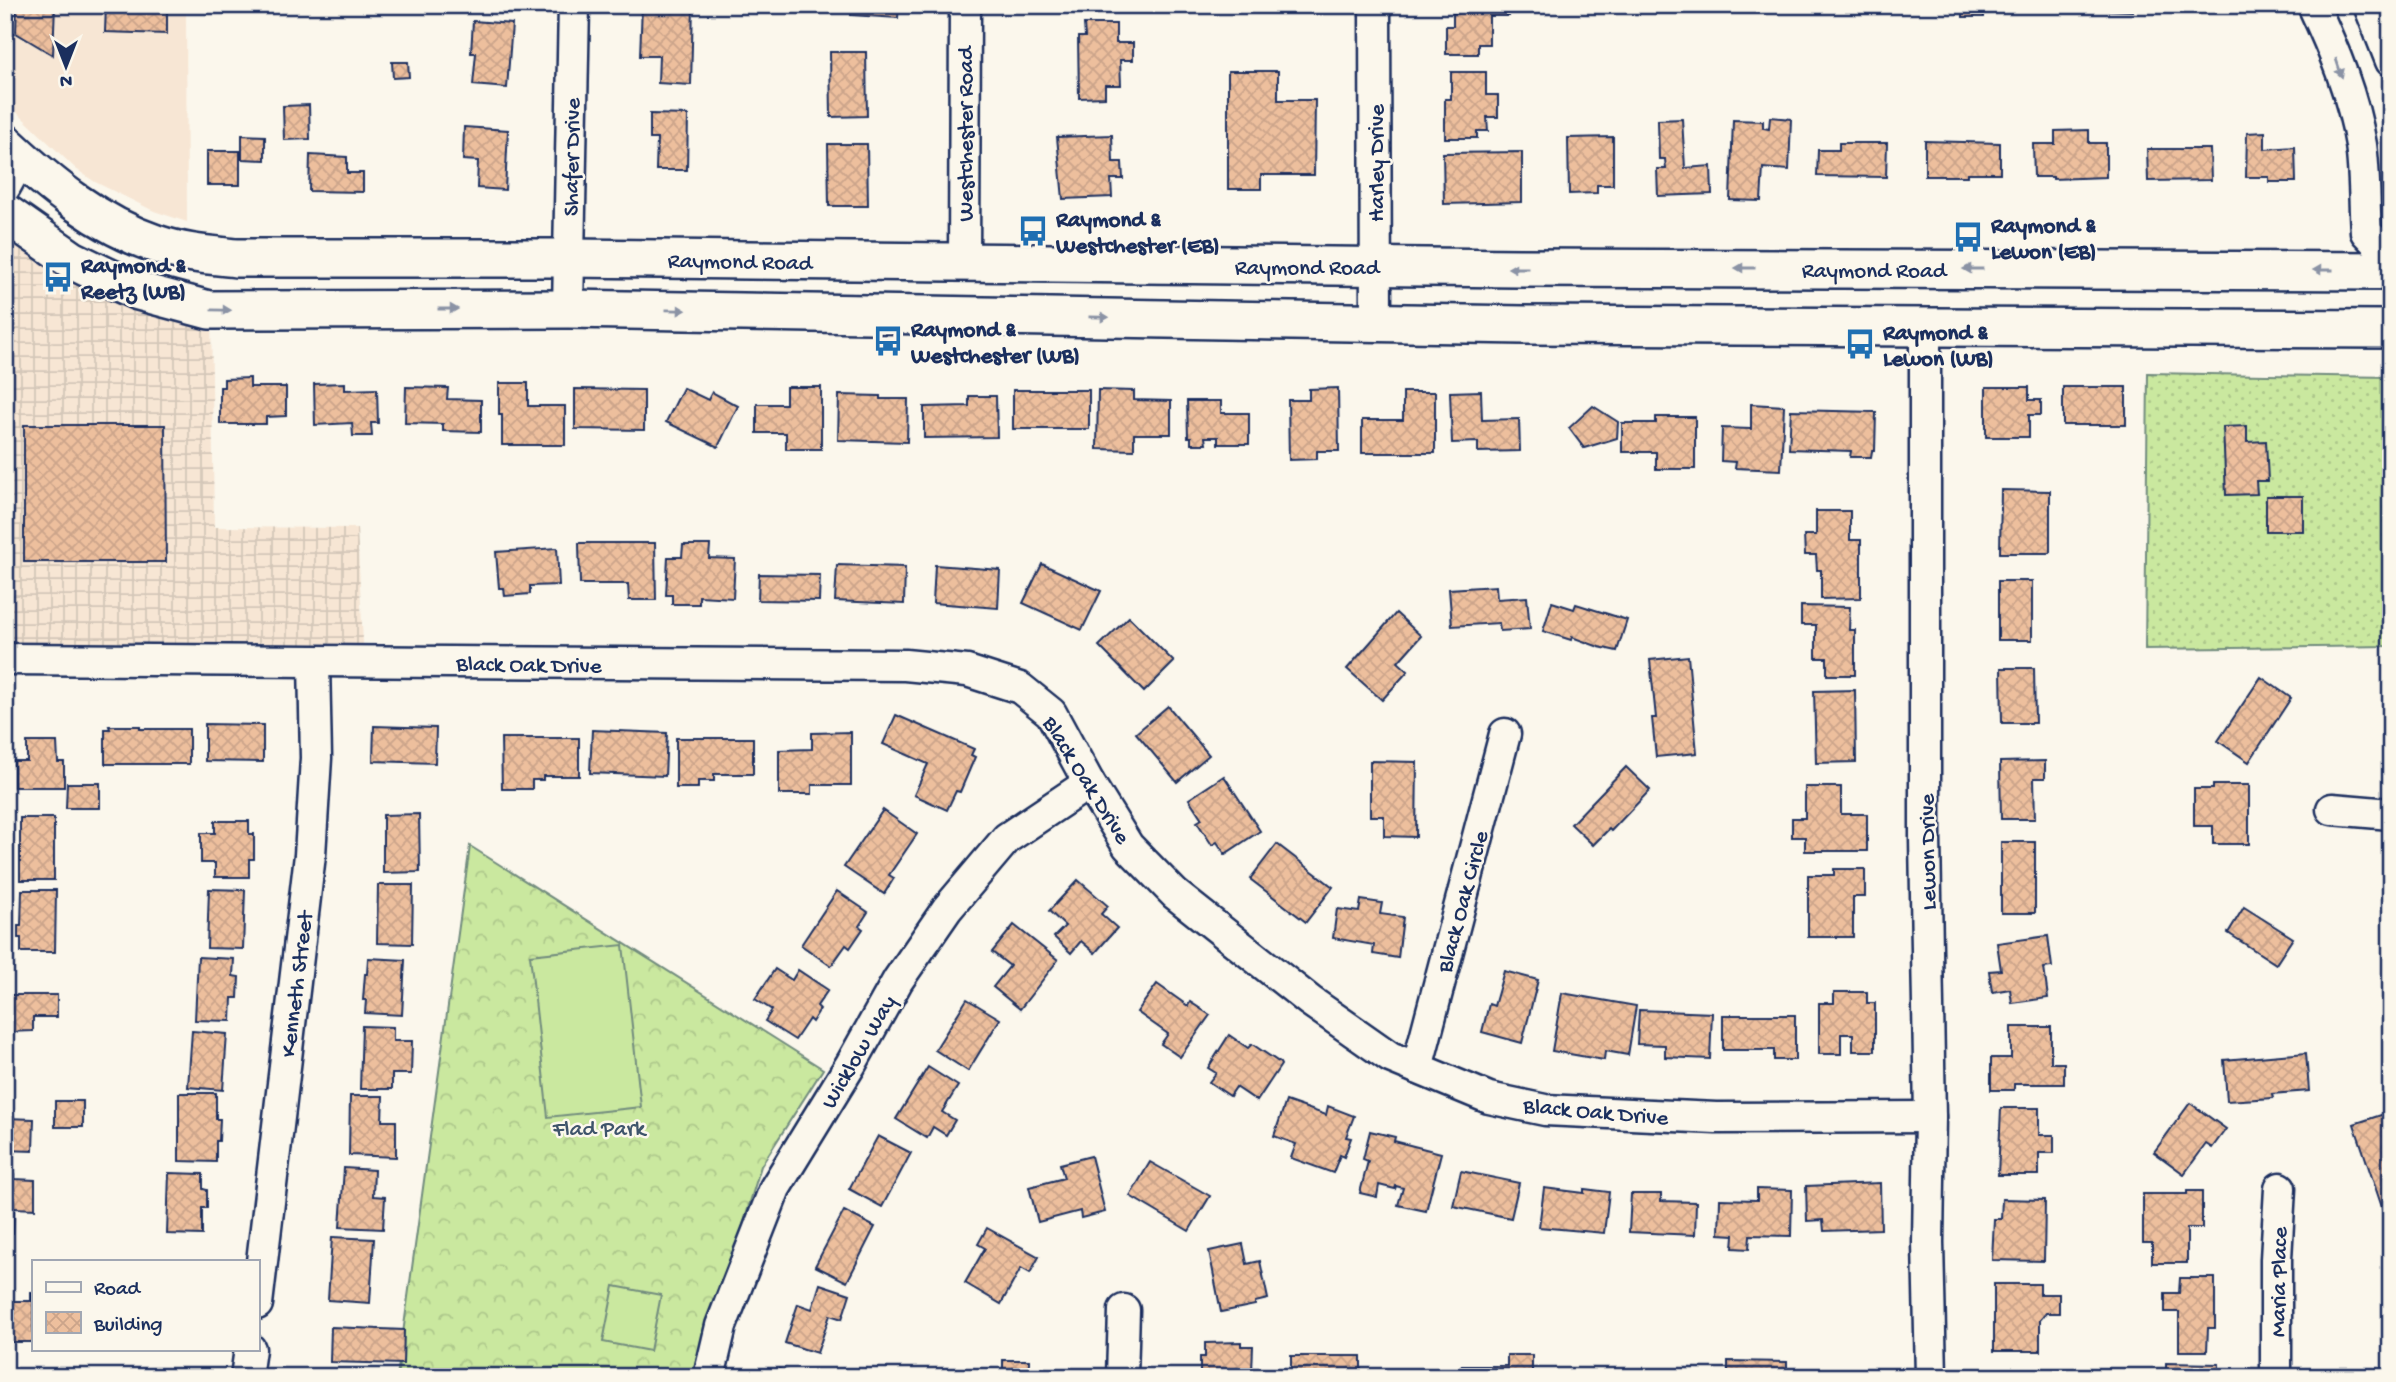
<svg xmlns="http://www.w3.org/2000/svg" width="2396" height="1382" font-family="'Gochi Hand',sans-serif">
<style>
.built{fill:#f7e6d4}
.industrial{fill:url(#industrial-grid)}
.grass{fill:url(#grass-dots);stroke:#728c7e;stroke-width:2}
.forest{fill:url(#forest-crowns);stroke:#728c7e;stroke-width:2}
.garden{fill:#cae89f;stroke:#728c7e;stroke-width:2}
.building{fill:url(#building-cross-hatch);stroke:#1b2f5e;stroke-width:2}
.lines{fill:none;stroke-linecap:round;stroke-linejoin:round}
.minor-casing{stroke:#1b2f5e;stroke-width:35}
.major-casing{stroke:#1b2f5e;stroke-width:42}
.minor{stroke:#fbf7ec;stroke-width:30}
.major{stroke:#fbf7ec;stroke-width:37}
.oneway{fill:#8b93a5}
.labels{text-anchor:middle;stroke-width:5;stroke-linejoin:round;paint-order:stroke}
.street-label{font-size:23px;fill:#1b2f5e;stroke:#fbf7ec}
.poi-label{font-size:23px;font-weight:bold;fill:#1b2f5e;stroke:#fbf7ec;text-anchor:start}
.park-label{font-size:23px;fill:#3e546b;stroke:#fbf7ec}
</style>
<defs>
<pattern id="industrial-grid" width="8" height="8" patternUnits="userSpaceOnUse" patternTransform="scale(1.75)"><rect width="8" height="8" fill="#f7e6d4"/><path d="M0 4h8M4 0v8" fill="none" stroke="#d3c6b8"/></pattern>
<pattern id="grass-dots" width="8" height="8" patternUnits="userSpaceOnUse" patternTransform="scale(1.75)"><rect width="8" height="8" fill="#cae89f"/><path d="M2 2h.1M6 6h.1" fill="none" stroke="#adc78b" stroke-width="1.8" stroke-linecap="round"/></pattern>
<pattern id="forest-crowns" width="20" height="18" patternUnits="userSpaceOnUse" patternTransform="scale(1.75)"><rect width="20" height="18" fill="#cae89f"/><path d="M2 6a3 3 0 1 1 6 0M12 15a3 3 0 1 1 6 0" fill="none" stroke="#adc78b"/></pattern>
<pattern id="building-cross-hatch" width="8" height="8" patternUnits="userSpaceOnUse" patternTransform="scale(1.75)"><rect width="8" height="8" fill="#edbf9d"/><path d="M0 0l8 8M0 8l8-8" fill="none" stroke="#cba48a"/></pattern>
</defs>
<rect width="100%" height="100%" fill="#fbf7ec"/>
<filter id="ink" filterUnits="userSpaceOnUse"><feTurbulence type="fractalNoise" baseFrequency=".0143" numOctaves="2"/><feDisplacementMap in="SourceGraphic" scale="14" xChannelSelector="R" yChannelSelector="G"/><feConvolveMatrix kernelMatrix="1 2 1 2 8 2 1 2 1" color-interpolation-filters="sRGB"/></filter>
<g filter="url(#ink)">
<!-- built -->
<path class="built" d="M5,5h181l1,217 -33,-11 -59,-29 -19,-13 -71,-68z"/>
<!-- industrial -->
<path class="industrial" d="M5,213l206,97 3,217 143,1 7,134 -359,-3z"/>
<!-- grass -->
<path class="grass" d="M2148,373l243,4v269l-246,3z"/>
<!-- forest -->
<path class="forest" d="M470,846l353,223 -62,97 -64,211h-300z"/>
<!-- garden -->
<g class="garden">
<path d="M623,945l18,162 -93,10 -18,-162z"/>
<path d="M614,1286l47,9 -11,56 -47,-9z"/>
</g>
<!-- building -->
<g class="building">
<path d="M17,5h38l-2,50 -37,-22z"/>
<path d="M106,5h61v29l-62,-2z"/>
<path d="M642,5h51l-2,80 -33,-2 1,-27h-19z"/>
<path d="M851,5h48l-1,13 -47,-3z"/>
<path d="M1459,5h50v11h-20v28h-11v10h-32v-28h7v-13h6z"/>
<path d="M1605,5h40l-39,5z"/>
<path d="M1713,5h61v6l-61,-2z"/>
<rect x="1963" y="5" width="21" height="12"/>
<path d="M2078,5h55v6l-55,-2z"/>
<rect x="2182" y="5" width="18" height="6"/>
<path d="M473,21l39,3 -5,64 -34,-3 3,-32h-5z"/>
<path d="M1084,24h32v19h17v17h-13l1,25h-16v12l-26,1 -1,-61h7z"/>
<path d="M830,52h36l1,64 -36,1z"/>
<path d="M392,62h16l1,15 -16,1z"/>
<path d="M1228,71h50v29h37l-1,75h-53v14h-33z"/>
<path d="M1451,72h35v23h12v22h-11l1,14h-11v7h-32v-39h6z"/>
<path d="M309,105l1,34 -26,1 -1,-34z"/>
<path d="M650,114l38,1 -1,55h-31l1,-31h-7z"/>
<path d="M1770,117l21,2 -2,51 -26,-2 -2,33 -31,-1 3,-80 30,1v7l6,1z"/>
<path d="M1682,119l3,49 26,-2 1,28 -54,2 -1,-27h9l-1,-10h-6l-1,-39z"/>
<path d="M464,127l44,3 -3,60 -28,-2 1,-27 -15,-1z"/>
<path d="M2089,130v13h17v34l-53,2v-2h-19l-1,-33h22v-13z"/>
<path d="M2265,132v17l30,-2 1,35h-27v-5h-23l1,-44z"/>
<path d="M242,135l23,1v24l-23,-1z"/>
<path d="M1112,135l1,27h9l1,17h-12l1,18 -49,2 -6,-62z"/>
<path d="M1613,137v48h-16v8l-28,1 -1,-56z"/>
<path d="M1925,141l75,2v30h-33v3h-42z"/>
<path d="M1839,143h48l-1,34 -69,-1 1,-26h21z"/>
<path d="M828,144h39l1,62h-39z"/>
<path d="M2147,149h63l1,31 -63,1z"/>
<rect x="207" y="151" width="33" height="34"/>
<path d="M1522,152v50l-78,2 -1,-51z"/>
<path d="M310,155l37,2v16h16v19l-54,-1z"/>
<path d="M250,378v9h36v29l-20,1v7h-46v-37h4v-8z"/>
<path d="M345,383v7l32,-1 1,34h-7l1,13h-19l-1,-13 -37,2 -1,-41z"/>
<path d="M499,383h29v23h37v39h-63v-30h-3z"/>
<path d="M406,387l42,1 -1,11 34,1v32l-38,-1v-7l-38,-1z"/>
<path d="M786,387h35v62h-35v-16h-29v-29h29z"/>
<path d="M1986,387h43v13h12v15h-12v22h-43z"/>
<rect x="2063" y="387" width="63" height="38"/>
<path d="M683,388l25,12 4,-8 26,14 -20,41 -52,-25z"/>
<path d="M1338,388l1,63h-22v8l-28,1 -1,-60h21v-11z"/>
<path d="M575,389l69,1v40l-69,-1z"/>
<rect x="1013" y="390" width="76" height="39"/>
<path d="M1098,390l36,1v9l37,1v33h-37v16l-37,-1z"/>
<path d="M1481,391l1,29 37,-1 1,32 -42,1v-10l-26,1 -2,-51z"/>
<path d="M1403,392h32v61h-73v-33h41z"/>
<path d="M839,395l41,1v3h28l-1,43 -69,-2z"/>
<path d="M969,396h27l1,41 -73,1v-31l45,-1z"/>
<path d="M1187,401h34v12h28v31h-31v-7h-13l1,7h-15v-7h-3z"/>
<path d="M1751,404l33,2 -3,64 -46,-2 1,-6 -15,-1 1,-33 29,1z"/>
<path d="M1593,406l25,16 -1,16 -33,10 -15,-20z"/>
<path d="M1791,410l85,2 -1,39h-3l-1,6h-21l1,-6 -62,-2z"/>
<path d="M1656,417h39v52h-39v-17h-34v-29h34z"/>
<path d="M24,425h141l1,137h-142z"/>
<path d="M2247,426v16l19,-1 2,40h-12l1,13 -31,1 -3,-68z"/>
<path d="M2001,490l49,1v62h-50z"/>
<rect x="2266" y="496" width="37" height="35"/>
<path d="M1816,511h34v29h11v58l-40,1v-29h-4l-1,-15h-11l-1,-20h12z"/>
<path d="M579,543h76l1,57h-27l-1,-16h-48z"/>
<path d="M683,545h27l-1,13 26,1 -2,39 -34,-2v8h-27v-9h-6l2,-38h14z"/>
<path d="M557,548l2,37 -29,1v8l-25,2 -1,-8h-5l-3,-36z"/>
<path d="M1042,564l59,27 -19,39 -59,-27z"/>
<path d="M837,565l68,2 -1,37 -69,-3z"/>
<path d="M935,565l65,5 -2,38 -65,-5z"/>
<path d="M759,574l61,1 -1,26 -61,-1z"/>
<rect x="1998" y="581" width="34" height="59"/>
<path d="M1496,586l1,13 30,-2 3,32 -30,2 -1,-8 -47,3 -3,-37z"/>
<path d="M1552,602l22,7 2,-5 51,16 -10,31 -18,-4 -27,-10 -1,3 -28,-9z"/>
<path d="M1801,606l49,1 -1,23h6v45h-28v-17h-11v-33h-15z"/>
<path d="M1396,613l25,23 -23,26 10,9 -26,29 -35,-31z"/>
<path d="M1129,617l45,45 -30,30 -45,-46z"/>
<path d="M1688,656l9,97 -41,4 -4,-39h4l-6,-58z"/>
<path d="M2001,668h33l1,55h-33z"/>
<path d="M2261,677l30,21 -42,64 -31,-21z"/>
<path d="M1855,690l1,72 -40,1 -2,-72z"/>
<path d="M1168,706l41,49 -32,27 -41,-49z"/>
<path d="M896,715l78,34 -3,6 4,2 -15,35 -4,-1 -9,19 -33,-15 14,-31 -45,-20z"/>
<path d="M205,724l58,1v37l-58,-1z"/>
<path d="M109,726h31v3h49v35h-84v-35h5z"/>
<path d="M374,726l62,2 -1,35 -62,-2z"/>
<path d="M592,730l75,3 -2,43 -75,-3z"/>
<path d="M851,732v53h-39v9h-33v-44l33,-1v-16z"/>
<path d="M501,738h78v38h-36v4h-11v9h-30z"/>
<path d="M676,738h77v36h-39v7h-16v7h-22z"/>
<path d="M27,742h30l1,20h6v25h-50v-26h13z"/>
<path d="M1370,761l47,1 -1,75 -32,-1v-20h-14z"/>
<path d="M2045,761v17h-11l1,41h-34l-1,-57z"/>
<path d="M1626,767l24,23 -39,41 -2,-2 -16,16 -22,-21z"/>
<path d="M1224,776l36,55 -35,23 -8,-12 -5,3 -15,-23 5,-3 -13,-20z"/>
<path d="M67,783h33v25h-34z"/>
<path d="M2213,785h36v59h-36v-18h-19v-37h19z"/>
<path d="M1805,787h36v27h26v37h-62v-14h-13v-19h13z"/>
<path d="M883,810l34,24 -28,41 5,3 -10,16 -40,-27z"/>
<path d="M419,814l1,58 -37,1v-58z"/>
<rect x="20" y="818" width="34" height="62"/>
<path d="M215,821h34v13h5v25h-5v18h-34v-14h-14v-30h14z"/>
<rect x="2001" y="842" width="34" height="71"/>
<path d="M1277,844l56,43 -27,35 -56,-43z"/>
<path d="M1834,869h31v28h-12v40h-45v-62h26z"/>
<path d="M1078,880l30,26 -7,8 16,14 -22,25 -14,-12 -10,12 -17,-16 11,-11 -16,-15z"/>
<path d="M378,885h35l-1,59 -35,-1z"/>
<path d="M209,889l36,1 -2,59 -36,-1z"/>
<path d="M22,890h34l-1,62h-34v-14h-3v-12h3z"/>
<path d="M837,891l31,21 -9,14 4,3 -13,19 -4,-3 -15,21 -30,-21z"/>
<path d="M1361,900l21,3 -2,11 23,3 -5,41 -25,-4 1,-9 -41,-7 4,-29 22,3z"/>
<path d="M2244,907l49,31 -17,26 -48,-31z"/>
<path d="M1014,925l44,35 -38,49 -27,-22 17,-21 -18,-14z"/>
<path d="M2048,936l4,31 -8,1 4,30 -36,5 -2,-14 -18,3 -3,-21 12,-1 -4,-27z"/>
<path d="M198,957l36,2 -1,17 6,1 -1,21h-6l-1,23 -36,-1z"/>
<path d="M368,958l37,2 -3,55 -37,-2 1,-13h-3l2,-26h2z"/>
<path d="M775,969l17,11 6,-10 30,20 -11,16 3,3 -8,13 -3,-3 -14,21 -30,-19 7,-11 -17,-11z"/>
<path d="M1504,971l34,9 -16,63 -40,-11 7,-28 5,2z"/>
<path d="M1157,984l31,22 2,-4 20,13 -30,42 -19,-13 7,-10 -31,-22z"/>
<path d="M1834,992h33v11h8v48h-22v-17h-12v20h-22v-51h15z"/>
<path d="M1562,993l74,13 -8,49 -23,-4 -1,9 -52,-9z"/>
<path d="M6,995h51v22h-24v14l-27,1z"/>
<path d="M967,999l33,20 -32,52 -33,-21z"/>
<path d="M1639,1010l73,3 -2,46 -45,-2v-12l-28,-1z"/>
<path d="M1723,1015h72v45h-21v-10h-51z"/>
<path d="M362,1026l31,1v14h19l-1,33h-19v15h-32z"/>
<path d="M2011,1027h40v36h13v21h-50v6h-23v-32h20z"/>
<path d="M192,1031l35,3 -4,56 -35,-3z"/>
<path d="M1229,1035l19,13 4,-4 28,19 1,2 -24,36 -21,-14 -6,9 -21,-14 7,-9 -8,-5z"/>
<path d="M2306,1053l3,38 -37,3 1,4 -46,3 -3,-41z"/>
<path d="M928,1067l30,19 -16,26 13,8 -9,15 -13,-8 -6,11 -31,-19z"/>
<path d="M179,1093h37v26h4l-1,22h-3v21l-37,-1z"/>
<path d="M350,1096h33l-1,25h14v36l-47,-2z"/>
<rect x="55" y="1101" width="28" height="26"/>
<path d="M1286,1101l40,14 2,-9 26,10 -8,21 5,1 -7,19 -4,-2 -7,18 -42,-15 5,-14 -22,-8z"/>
<path d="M2190,1103l36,26 -14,19 -6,-4 -22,30 -30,-22z"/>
<path d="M2001,1108h38v27h15v18h-15v22h-41z"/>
<path d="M2384,1114l7,20v91h-3l-34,-101z"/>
<path d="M5,1118l29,1 -1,32 -28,-1z"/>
<path d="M1370,1131l25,6 -1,4 47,12 -15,58 -28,-6 5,-17 -7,-2 -1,3 -16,-4 -2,12 -17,-4 8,-32 -5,-2z"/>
<path d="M878,1136l33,17 -29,54 -33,-18z"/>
<path d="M1091,1156l14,56 -24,6 -1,-7 -42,11 -9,-35 35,-9 -4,-14z"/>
<path d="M1150,1162l60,34 -21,35 -59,-35z"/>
<path d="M344,1168l30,2 -1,26 12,1 -2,32 -43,-2z"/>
<path d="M1461,1171l58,12 -8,35 -58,-12z"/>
<path d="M169,1173l34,1v15l4,1v18h-5v27l-35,-1z"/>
<path d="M5,1175h9v4l21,1v29l-21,-1 -1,25h-8z"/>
<path d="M1880,1183l1,46 -57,2 -1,-11 -16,1 -1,-35z"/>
<path d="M1544,1188l40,5v-4l25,3 -5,41 -65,-6z"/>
<path d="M1757,1189l35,1 -1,46 -41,-1 -1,14 -16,-1 1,-13 -15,-1 1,-35 37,1z"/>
<path d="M2187,1191h15v37h-15v35h-35v-20h-9v-49h44z"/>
<path d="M1631,1194h30v7l35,1 -1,33 -66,-3z"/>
<path d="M2002,1199l43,1 -1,61 -52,-1 2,-41h7z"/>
<path d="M844,1211l31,16 -28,55 -32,-16z"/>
<path d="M987,1228l52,29 -9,16 -9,-5 -20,36 -36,-21 20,-35 -7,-4z"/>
<path d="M332,1237l42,2 -4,64 -42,-3z"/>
<path d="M1243,1244l4,20 13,-3 8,38 -13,3v3l-34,7 -12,-61z"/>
<path d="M2180,1278h35v50h-7l-1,23h-28v-39h-14v-19h14z"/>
<path d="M820,1284l30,10 -8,25 -12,-4 -13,38 -32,-10 13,-39 14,5z"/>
<path d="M1994,1284h46v10h19v19h-13l-6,7v31h-46z"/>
<path d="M31,1292h2v50h-25v-41h23z"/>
<path d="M331,1327l73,3 -1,34 -73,-2z"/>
<path d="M1241,1342v4h12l-1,26 -11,-1v6h-41v-20h5v-14z"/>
<path d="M1507,1355h25v22h-71v-11h46z"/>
<rect x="1291" y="1356" width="70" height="21"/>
<path d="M1003,1360h26v11h17v6h-55v-7l12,1z"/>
<path d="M1728,1361l59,1v15h-59z"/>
<path d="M2166,1363l53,1v13h-53z"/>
<path d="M779,1369l27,8h-29z"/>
<path d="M1825,1369l20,1 -1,7h-19z"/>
<path d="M1441,1374v3h-58v-2z"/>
</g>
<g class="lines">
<!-- minor casing -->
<g class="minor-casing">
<g id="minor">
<path d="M1375,5l1,317"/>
<path d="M2313,5c21,45 40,91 48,140 4,28 3,59 5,87l25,26"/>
<path d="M2369,5l22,56"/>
<path d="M5,187l16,-29"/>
<path d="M964,264l1,-259"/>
<path d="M568,309l6,-304"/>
<path d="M1925,327v511l5,279 -2,125 3,135"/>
<path d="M5,659l900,6 62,6 53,17 31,25 38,70 39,63 47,48 135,107 80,56 99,41 56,12 171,8 214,-1"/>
<path d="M2332,809l59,5"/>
<path d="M1417,1068l88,-334"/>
<path d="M257,1304l53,-449 6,-97 -2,-96"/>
<path d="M246,1377l4,-28"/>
<path d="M709,1377l12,-51 54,-138 76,-124 47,-84 49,-71 60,-71 82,-55"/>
<path d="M1122,1377l2,-67"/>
<path d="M2276,1377v-118l4,-71"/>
</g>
</g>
<!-- major casing -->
<g class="major-casing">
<g id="major">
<path d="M5,143c45,42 92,81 151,101 26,9 53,11 80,14h333l950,10 872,3"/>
<path d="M5,213l67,47 35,17 31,14 71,19 359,-1 956,16 867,4"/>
</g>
</g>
<!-- minor -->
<use href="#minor" class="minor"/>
<!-- major -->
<use href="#major" class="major"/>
</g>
<!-- one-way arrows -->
<defs><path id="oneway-solid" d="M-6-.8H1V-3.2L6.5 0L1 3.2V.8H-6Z" transform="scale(1.75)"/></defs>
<g class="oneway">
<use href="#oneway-solid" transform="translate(2339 68) rotate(72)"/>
<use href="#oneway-solid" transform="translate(1518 268) rotate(-180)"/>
<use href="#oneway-solid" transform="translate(1745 268) rotate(-180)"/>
<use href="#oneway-solid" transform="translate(1973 269) rotate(-180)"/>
<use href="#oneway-solid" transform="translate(2323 270) rotate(-180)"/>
<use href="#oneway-solid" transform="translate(448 309)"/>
<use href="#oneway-solid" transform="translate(221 310) rotate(1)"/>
<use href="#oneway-solid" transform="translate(676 310) rotate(1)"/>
<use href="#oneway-solid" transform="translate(1099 317) rotate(1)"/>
</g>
</g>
<!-- icons -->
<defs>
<g id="bus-bare" transform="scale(2.415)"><path d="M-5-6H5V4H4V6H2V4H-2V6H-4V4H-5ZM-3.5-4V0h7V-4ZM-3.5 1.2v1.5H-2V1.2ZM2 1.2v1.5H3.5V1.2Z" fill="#1f6fb2" stroke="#fbf7ec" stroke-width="2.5" paint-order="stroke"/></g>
</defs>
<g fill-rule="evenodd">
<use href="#bus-bare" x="1033" y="231"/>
<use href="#bus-bare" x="1968" y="237"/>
<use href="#bus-bare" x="58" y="277"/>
<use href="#bus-bare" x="888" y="341"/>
<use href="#bus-bare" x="1860" y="344"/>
</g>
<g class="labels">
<!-- street labels -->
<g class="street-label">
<text transform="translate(964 134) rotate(-90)" y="8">Westchester Road</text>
<text transform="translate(570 157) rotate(-89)" y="8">Shafer Drive</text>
<text transform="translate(1375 163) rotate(-90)" y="8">Harley Drive</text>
<text transform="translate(740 260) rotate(1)" y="8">Raymond Road</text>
<text x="1307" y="274">Raymond Road</text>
<text x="1874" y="277">Raymond Road</text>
<text transform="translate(529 663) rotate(1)" y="8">Black Oak Drive</text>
<text transform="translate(1088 779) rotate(58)" y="8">Black Oak Drive</text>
<text transform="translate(1926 852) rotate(-91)" y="8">Lewon Drive</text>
<text transform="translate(1461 901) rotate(-75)" y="8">Black Oak Circle</text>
<text transform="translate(295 984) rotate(-83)" y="8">Kenneth Street</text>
<text transform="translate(857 1051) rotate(-60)" y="8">Wicklow Way</text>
<text transform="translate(1596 1110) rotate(5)" y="8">Black Oak Drive</text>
<text transform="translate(2277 1282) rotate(-89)" y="8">Maria Place</text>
</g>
<!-- poi labels -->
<g class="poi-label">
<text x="1056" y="226">Raymond &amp;<tspan x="1056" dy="26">Westchester (EB)</tspan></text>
<text x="1991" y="232">Raymond &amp;<tspan x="1991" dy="26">Lewon (EB)</tspan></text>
<text x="81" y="272">Raymond &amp;<tspan x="81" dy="26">Reetz (WB)</tspan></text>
<text x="911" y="336">Raymond &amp;<tspan x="911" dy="26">Westchester (WB)</tspan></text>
<text x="1883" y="339">Raymond &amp;<tspan x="1883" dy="26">Lewon (WB)</tspan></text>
</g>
<!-- park labels -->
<g class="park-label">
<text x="599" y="1135">Flad Park</text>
</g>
</g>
<!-- margin -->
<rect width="2396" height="1382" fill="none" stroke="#fbf7ec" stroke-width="28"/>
<rect x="14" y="14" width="2368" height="1354" fill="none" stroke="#1b2f5e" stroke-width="2.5" filter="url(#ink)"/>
<!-- legend -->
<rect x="32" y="1260" width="228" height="91" fill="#fbf7ec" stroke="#a1a7b3" stroke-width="2"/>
<rect x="46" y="1282" width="35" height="10" fill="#fbf7ec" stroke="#a1a7b3" stroke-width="2"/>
<text x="94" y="1294" font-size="21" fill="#1b2f5e">Road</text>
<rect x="46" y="1312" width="35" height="21" fill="url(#building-cross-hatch)" stroke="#a1a7b3" stroke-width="2"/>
<text x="94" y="1330" font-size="21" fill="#1b2f5e">Building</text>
<!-- north arrow -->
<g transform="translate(66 66) rotate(180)" stroke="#fbf7ec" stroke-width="5" paint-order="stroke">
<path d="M0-5L12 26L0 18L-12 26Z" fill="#1b2f5e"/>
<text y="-10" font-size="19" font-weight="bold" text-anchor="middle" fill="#1b2f5e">N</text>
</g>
</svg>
